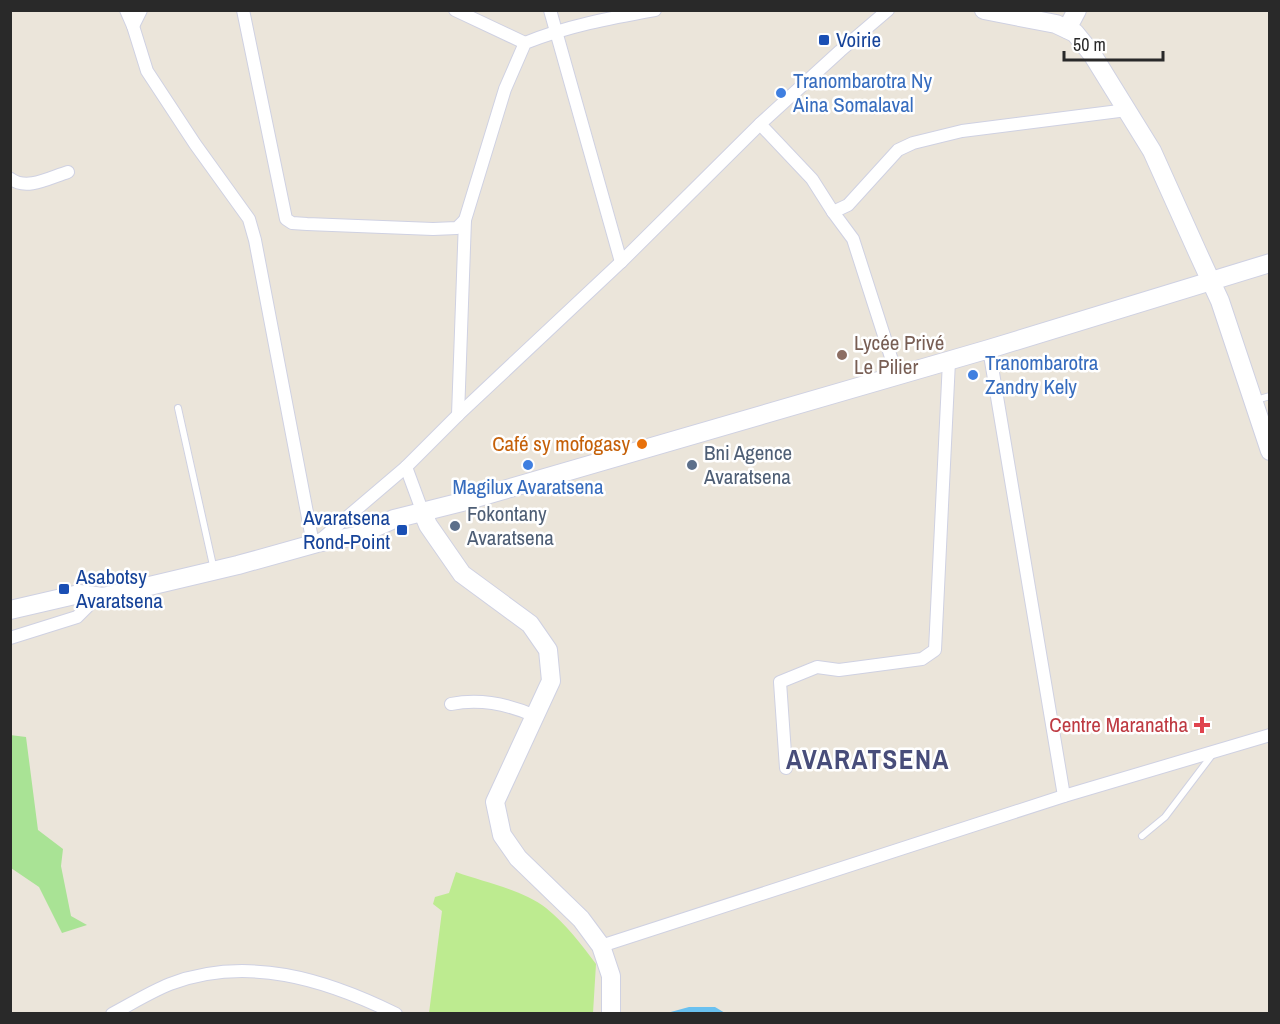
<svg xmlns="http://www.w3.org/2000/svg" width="1280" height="1024" font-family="'Archivo Narrow',sans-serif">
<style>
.green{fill:#a9e395}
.pitch{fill:#bdeb90}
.water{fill:#6ac1f0}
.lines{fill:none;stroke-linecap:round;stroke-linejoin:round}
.lane-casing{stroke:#cfd1e2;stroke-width:8}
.street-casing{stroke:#cfd1e2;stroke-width:14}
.secondary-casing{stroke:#cfd1e2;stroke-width:20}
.lane{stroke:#fff;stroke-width:6}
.street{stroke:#fff;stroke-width:12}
.secondary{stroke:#fff;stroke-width:18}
.transit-dot{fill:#1a4fb4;stroke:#fff;stroke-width:2}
.shop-dot{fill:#3f7fe0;stroke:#fff;stroke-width:2}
.education-dot{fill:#8d6e63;stroke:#fff;stroke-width:2}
.food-dot{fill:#e8710a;stroke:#fff;stroke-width:2}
.service-dot{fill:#5c6f8a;stroke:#fff;stroke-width:2}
.health-dot{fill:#e0444e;stroke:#fff;stroke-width:2}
.labels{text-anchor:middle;stroke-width:5;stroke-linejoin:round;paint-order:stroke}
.transit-label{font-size:21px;fill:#164399;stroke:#fff;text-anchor:start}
.shop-label{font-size:21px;fill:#366cbe;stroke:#fff;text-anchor:start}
.education-label{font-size:21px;fill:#785e54;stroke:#fff;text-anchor:start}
.food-label{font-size:21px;fill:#c56008;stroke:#fff;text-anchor:end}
.service-label{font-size:21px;fill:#4e5e75;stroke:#fff;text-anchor:start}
.health-label{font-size:21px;fill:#be3a42;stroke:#fff;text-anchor:end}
.district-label{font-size:27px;font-weight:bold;letter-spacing:1.5px;fill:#484d7a;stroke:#fff}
</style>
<rect width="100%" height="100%" fill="#ebe5da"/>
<!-- green -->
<path class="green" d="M10,735l16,2 12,93 25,19 -2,17 10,50 16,9 -25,8 -23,-46 -28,-19z"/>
<!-- pitch -->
<path class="pitch" d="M456,872c28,10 67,18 90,36 20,16 35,36 50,56l-3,49h-164l13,-102 -9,-7 2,-7 14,-4z"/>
<!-- water -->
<path class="water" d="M689,1007h26l10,6h-58z"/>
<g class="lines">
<!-- lane casing -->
<g class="lane-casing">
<g id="lane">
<path d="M1256,400l14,-4"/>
<path d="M178,408l36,162"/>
<path d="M1142,836l23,-19 47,-62"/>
</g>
</g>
<!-- street casing -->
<g class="street-casing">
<g id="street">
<path d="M126,10l7,16 14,45 48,73 54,75 6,21 58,304"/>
<path d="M243,10l43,209 6,4 15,1 126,5 24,-1 8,-8"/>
<path d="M455,10l70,33"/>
<path d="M550,10l71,252"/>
<path d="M133,26l8,-16"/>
<path d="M760,124l52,55 21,33 20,27 44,137"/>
<path d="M11,179c16,12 40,-2 57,-7"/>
<path d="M833,212l15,-7 50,-55 15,-7 49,-12 165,-21"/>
<path d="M989,349l75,447"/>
<path d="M458,415l7,-195 40,-131 20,-46c42,-17 85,-25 130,-33"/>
<path d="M406,467l17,46"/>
<path d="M318,542l88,-75 52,-52 163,-153 139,-138 80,-73 48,-41"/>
<path d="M10,638l67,-21 14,-14 12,-6"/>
<path d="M451,704c30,-6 57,0 84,12"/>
<path d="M786,768l-6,-86 37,-15 22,3 83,-11 13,-9 14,-289"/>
<path d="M601,946l463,-150 206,-61"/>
<path d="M112,1014c19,-10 38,-22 58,-30 77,-29 155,-5 226,30"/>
</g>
</g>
<!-- secondary casing -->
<g class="secondary-casing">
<g id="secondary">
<path d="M984,10l72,14 19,9 17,21 60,97 45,100 23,50 50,150"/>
<path d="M1067,29l10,-19"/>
<path d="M423,513l5,12 34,49 68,50 18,26 3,31 -56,121 7,33 16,23 63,61 20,27 10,30v38"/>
<path d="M10,610l69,-16 24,3 135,-32 79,-22 39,-7 38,-17 68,-17 527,-153 281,-86"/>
</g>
</g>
<!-- lane -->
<use href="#lane" class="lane"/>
<!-- street -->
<use href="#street" class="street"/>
<!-- secondary -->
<use href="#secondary" class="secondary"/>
</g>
<!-- markers -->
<g class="transit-dot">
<rect x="818" y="34" width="12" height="12" rx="3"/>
<rect x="396" y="524" width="12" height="12" rx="3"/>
<rect x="58" y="583" width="12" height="12" rx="3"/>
</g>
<g class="shop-dot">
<circle cx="781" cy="93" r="6"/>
<circle cx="973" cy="375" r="6"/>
<circle cx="528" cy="465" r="6"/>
</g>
<circle class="education-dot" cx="842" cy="355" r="6"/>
<circle class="food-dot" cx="642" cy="444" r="6"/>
<g class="service-dot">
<circle cx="692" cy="465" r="6"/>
<circle cx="455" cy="526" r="6"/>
</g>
<path class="health-dot" d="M1199 716h6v6h6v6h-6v6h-6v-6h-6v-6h6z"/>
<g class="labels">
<!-- transit labels -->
<g class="transit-label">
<text x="836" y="47">Voirie</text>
<text x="390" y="525" text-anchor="end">Avaratsena<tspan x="390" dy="24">Rond-Point</tspan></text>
<text x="76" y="584">Asabotsy<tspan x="76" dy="24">Avaratsena</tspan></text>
</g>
<!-- shop labels -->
<g class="shop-label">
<text x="793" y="88">Tranombarotra Ny<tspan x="793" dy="24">Aina Somalaval</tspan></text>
<text x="985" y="370">Tranombarotra<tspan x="985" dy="24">Zandry Kely</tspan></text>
<text x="528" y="494" text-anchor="middle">Magilux Avaratsena</text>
</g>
<!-- education labels -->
<g class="education-label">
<text x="854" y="350">Lycée Privé<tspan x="854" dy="24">Le Pilier</tspan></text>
</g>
<!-- food labels -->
<g class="food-label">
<text x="630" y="451">Café sy mofogasy</text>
</g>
<!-- service labels -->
<g class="service-label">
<text x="704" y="460">Bni Agence<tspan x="704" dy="24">Avaratsena</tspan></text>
<text x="467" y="521">Fokontany<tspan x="467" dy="24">Avaratsena</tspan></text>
</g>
<!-- health labels -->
<g class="health-label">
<text x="1188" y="732">Centre Maranatha</text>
</g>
<!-- district labels -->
<g class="district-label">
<text x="868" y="769">AVARATSENA</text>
</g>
</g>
<!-- border -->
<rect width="1280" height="1024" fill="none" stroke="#292929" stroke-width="24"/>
<!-- scale -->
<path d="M1064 51v9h99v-9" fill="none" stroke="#292929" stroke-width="3"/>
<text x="1073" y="51" font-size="18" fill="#292929" stroke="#ffffff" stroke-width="4.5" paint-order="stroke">50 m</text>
</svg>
